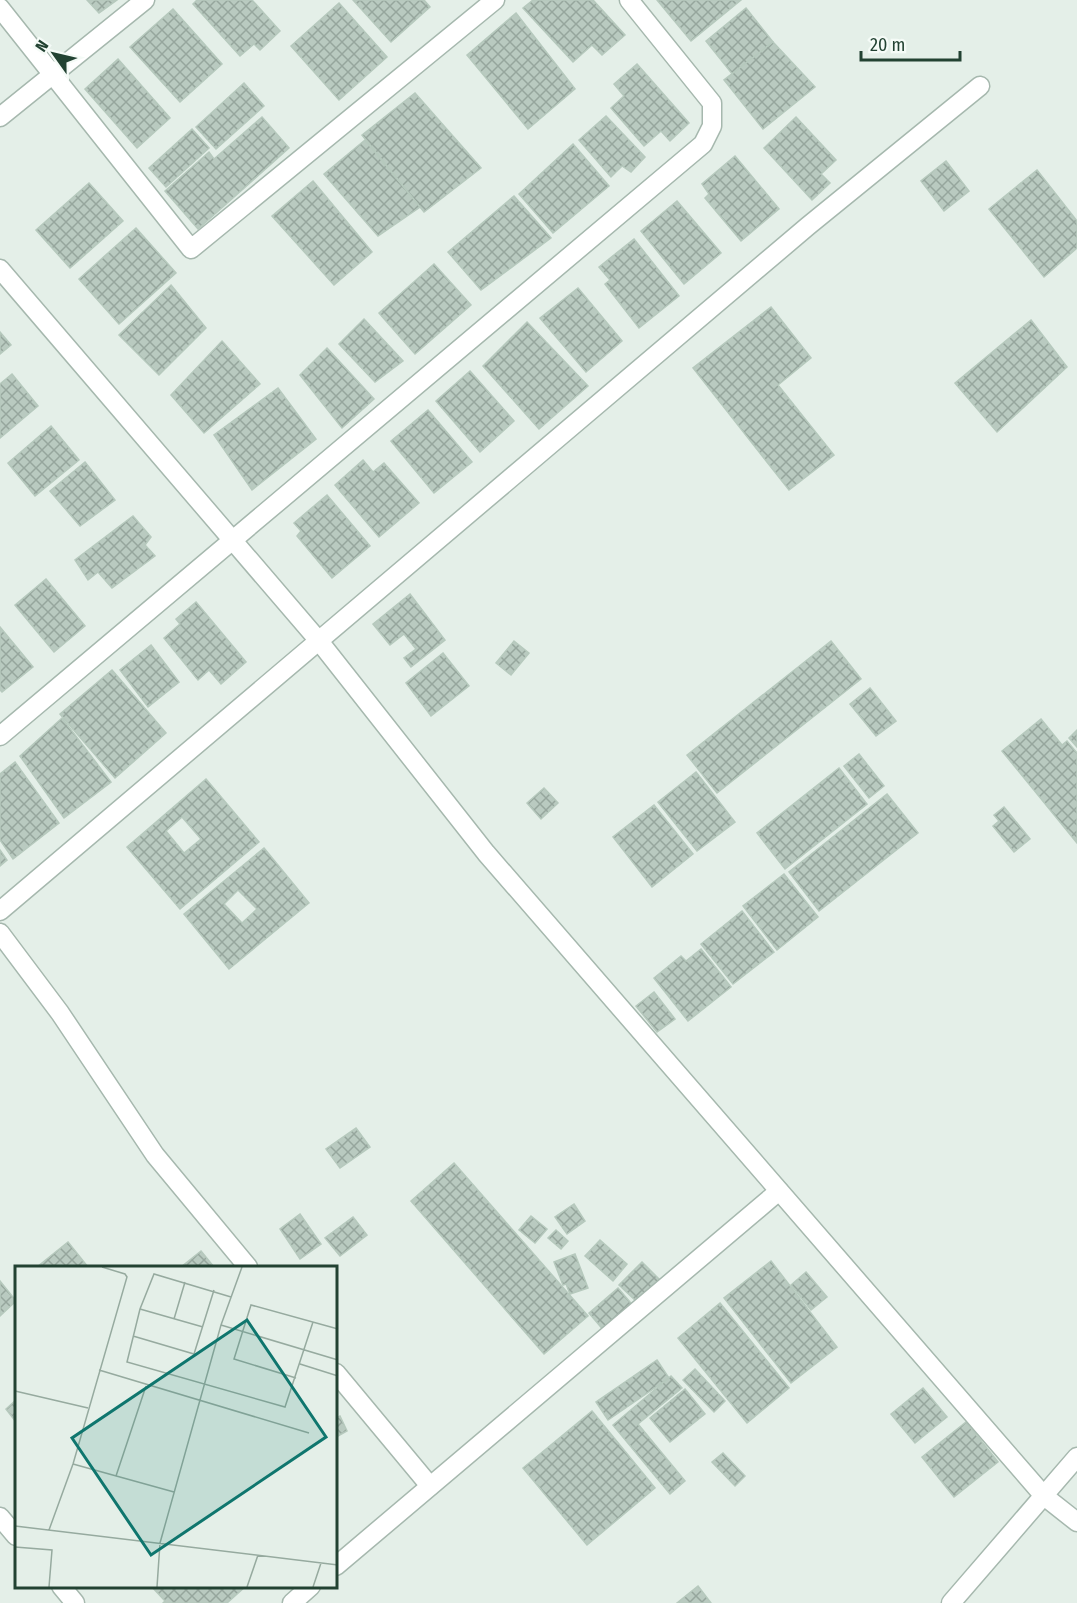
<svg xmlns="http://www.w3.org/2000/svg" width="1077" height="1603" font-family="'Fira Sans Condensed',sans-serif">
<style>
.building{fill:url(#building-cross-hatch);stroke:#b6c9bd;stroke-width:1.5;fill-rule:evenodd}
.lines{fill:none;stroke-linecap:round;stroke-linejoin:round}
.minor-casing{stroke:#a6b8ae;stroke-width:21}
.minor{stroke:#fff;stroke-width:18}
.inset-road{fill:none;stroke:#96aa9f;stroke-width:1.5}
.view{fill:#0f766e;fill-opacity:0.15;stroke:#0f766e;stroke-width:3}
.inset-edge{fill:none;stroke:#224232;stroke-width:3}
</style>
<defs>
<pattern id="building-cross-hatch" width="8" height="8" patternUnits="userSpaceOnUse" patternTransform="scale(1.5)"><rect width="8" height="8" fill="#b9cac0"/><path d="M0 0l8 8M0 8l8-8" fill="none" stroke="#96a69d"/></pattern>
</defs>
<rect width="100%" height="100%" fill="#e4efe8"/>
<!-- building -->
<g class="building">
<path d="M87,0h30l-18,13z"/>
<path d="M197,0h55l28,31 -20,19 -6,-6 -14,12 -47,-52z"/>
<path d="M353,0h71l6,7 -39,35z"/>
<path d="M533,0h60l32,35 -23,20 -10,-10 -19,17 -50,-54z"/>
<path d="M657,0h84l-50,41z"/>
<path d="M339,3l48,54 -48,43 -48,-54z"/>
<path d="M746,8l27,34 -40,33 -27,-34z"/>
<path d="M173,9l49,55 -42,38 -50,-55z"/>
<path d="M516,13l59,76 -47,40 -61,-74z"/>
<path d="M773,42l42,45 -52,42 -39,-49z"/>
<path d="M118,59l52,59 -33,30 -52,-59z"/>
<path d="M637,64l52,59 -19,18 -9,-10 -17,15 -33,-38 13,-12 -10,-12z"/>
<path d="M244,83l20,23 -48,43 -20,-22z"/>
<path d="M415,93l66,75 -57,44 -62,-77z"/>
<path d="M606,116l39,41 -14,15 -9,-6 -11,11 -32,-37z"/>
<path d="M262,117l27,31 -91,81 -33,-38 44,-39 5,7z"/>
<path d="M796,117l40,43 -15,14 9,9 -18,17 -48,-52z"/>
<path d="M192,129l17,19 -43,39 -17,-19z"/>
<path d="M365,140l55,67 -42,29 -54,-62z"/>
<path d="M573,144l36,42 -56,47 -34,-39z"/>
<path d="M735,156l44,53 -38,32 -36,-43 4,-4 -7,-10z"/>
<path d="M946,161l23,30 -25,20 -23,-30z"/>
<path d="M1037,170l40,51v27l-33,29 -55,-68z"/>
<path d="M313,181l59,71 -38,33 -62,-69z"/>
<path d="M89,183l34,38 -53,47 -34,-38z"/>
<path d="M514,196l37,42 -70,52 -33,-38z"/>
<path d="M677,201l44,52 -37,31 -43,-53z"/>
<path d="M136,228l40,45 -57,51 -40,-45z"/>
<path d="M634,239l45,57 -40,32 -34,-44 5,-4 -11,-13z"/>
<path d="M434,264l37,41 -56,49 -36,-41z"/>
<path d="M171,285l35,43 -47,47 -40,-40z"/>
<path d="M578,288l44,53 -36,31 -46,-54z"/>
<path d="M771,307l40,51 -33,27 56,70 -45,35 -96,-122z"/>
<path d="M364,319l39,42 -28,21 -36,-38z"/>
<path d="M1031,320l36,47 -70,65 -42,-49z"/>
<path d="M527,322l61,64 -49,43 -56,-63z"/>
<path d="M0,332l11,13 -11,9z"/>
<path d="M222,341l38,43 -56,49 -33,-38z"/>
<path d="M327,348l47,51 -32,29 -42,-53z"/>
<path d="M470,371l44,50 -34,31 -44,-51z"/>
<path d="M12,374l26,32 -38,32v-54z"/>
<path d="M278,388l38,51 -64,51 -38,-55z"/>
<path d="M428,410l44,52 -38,31 -43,-52z"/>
<path d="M51,426l28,34 -44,36 -27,-33z"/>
<path d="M363,460l10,12 11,-9 35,40 -40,34 -44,-52z"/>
<path d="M85,462l30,38 -35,26 -30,-35z"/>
<path d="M327,495l43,51 -38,32 -35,-42 4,-5 -7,-8z"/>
<path d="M133,516l18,21 -6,8 10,11 -43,32 -14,-16 -10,8 -13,-20z"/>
<path d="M46,579l39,47 -31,26 -39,-47z"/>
<path d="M410,594l35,46 -34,27 -7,-9 12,-9 -12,-15 -14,11 -17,-21z"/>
<path d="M196,602l50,60 -25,22 -12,-14 -11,10 -34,-42 16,-14 -4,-5z"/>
<path d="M0,627l33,40 -31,25 -2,-2z"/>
<path d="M514,641l15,12 -18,22 -15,-12z"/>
<path d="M831,641l30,38 -144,114 -30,-38z"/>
<path d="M151,645l28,37 -31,25 -28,-37z"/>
<path d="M443,653l26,33 -38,30 -25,-33z"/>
<path d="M112,670l54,63 -51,45 -55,-64z"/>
<path d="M870,688l26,33 -20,15 -26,-32z"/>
<path d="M62,718l49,64 -47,36 -44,-62z"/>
<path d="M1041,719l21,26 5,-4 10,12v90l-75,-92z"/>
<path d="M1077,730v17l-8,-9z"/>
<path d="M859,754l25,32 -15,12 -25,-32z"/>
<path d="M15,762l44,61 -46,36 -13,-19v-66z"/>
<path d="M839,768l28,36 -82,65 -28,-36z"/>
<path d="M696,772l39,50 -38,29 -39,-49z"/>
<path d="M206,779l53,63 -79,67 -53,-62zM182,817l19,22 -17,14 -18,-22z"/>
<path d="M544,788l14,15 -17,16 -14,-16z"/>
<path d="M887,794l31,39 -99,78 -30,-39z"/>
<path d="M654,805l39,49 -41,33 -39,-50z"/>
<path d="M1004,807l26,32 -16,13 -21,-26 6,-5 -5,-6z"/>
<path d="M264,848l45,55 -80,66 -45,-55zM238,890l19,19 -15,14 -18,-19z"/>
<path d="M0,850l7,10 -7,6z"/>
<path d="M784,874l34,43 -41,33 -34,-44z"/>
<path d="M742,911l32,41 -41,32 -32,-40z"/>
<path d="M701,949l30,38 -43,34 -34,-43 27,-22 5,5z"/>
<path d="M654,992l21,27 -18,13 -21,-26z"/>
<path d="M356,1128l14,19 -30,21 -14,-19z"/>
<path d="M454,1163l134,153 -44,38 -133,-153z"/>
<path d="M574,1204l11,17 -18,13 -12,-17z"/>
<path d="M300,1214l21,30 -21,15 -20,-30z"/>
<path d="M531,1216l16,13 -12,14 -16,-13z"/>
<path d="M353,1217l14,18 -27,21 -15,-18z"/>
<path d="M556,1230l12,11 -7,8 -13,-11z"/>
<path d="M600,1240l27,24 -14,17 -28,-25z"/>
<path d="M68,1242l20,25h-51z"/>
<path d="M201,1251l13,16h-33z"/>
<path d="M575,1254l13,34 -18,6 -4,-10 -3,1 -9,-23z"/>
<path d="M771,1261l66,86 -46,36 -67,-85z"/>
<path d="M642,1262l18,18 -23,22 -18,-17z"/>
<path d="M806,1272l21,25 -16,13 -20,-25z"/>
<path d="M0,1281l16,20 -16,15z"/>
<path d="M618,1288l17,20 -30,24 -16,-19z"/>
<path d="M720,1303l69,85 -42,35 -69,-85z"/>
<path d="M657,1360l12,18 -61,42 -12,-18z"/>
<path d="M695,1369l30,32 -11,11 -31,-32z"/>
<path d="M671,1376l11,12 -44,36 47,57 -15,13 -57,-69z"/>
<path d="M923,1388l24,29 -32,26 -24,-29z"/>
<path d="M685,1389l20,25 -35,28 -20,-24z"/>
<path d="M16,1400v22l-10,-13z"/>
<path d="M592,1411l63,77 -68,57 -64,-77z"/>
<path d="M340,1416l7,15 -9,5 -2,-18z"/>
<path d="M966,1422l32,40 -44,35 -32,-40z"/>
<path d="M723,1453l22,23 -10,10 -23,-24z"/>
<path d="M151,1586h95l-19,17h-64l2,-2z"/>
<path d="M698,1586l13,17h-34z"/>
</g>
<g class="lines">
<!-- minor casing -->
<g class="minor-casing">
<g id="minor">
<path d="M0,8l191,241 304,-249"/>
<path d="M0,117l145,-117"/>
<path d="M0,269l319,372 167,212 558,643 33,26"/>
<path d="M0,736l703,-592 9,-18v-23l-83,-103"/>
<path d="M0,911l808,-685 172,-140"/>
<path d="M0,933l60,80 95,142 93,112"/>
<path d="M336,1373l94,113"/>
<path d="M0,1517l16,19"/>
<path d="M336,1566l443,-375"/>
<path d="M61,1586l14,17"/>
<path d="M292,1603l19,-17"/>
<path d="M951,1603l126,-146"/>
</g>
</g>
<!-- minor -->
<use href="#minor" class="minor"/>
</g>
<!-- overview -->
<g transform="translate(15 1266)">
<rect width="322" height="322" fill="#e4efe8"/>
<path class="inset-road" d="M216,31l-77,-23 -14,35 -13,53 158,45 28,-85M125,43l63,18M159,53l11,-37M206,59l117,35M118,70l61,18 20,-64M285,98l38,12M84,104l210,63M281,112l-62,-19 17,-54 87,24M0,125l73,17M58,198l101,28M101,210l30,-90M0,260l323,39M34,264l24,-66 54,-187 -2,-3 -23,-7M0,281l37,3 -3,37M142,321l3,-44 61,-218 21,-58M232,321l11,-32M298,321l8,-24"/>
<path class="view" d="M232,54l79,117 -175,118 -79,-117z"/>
<rect width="322" height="322" class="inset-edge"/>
</g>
<!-- north arrow -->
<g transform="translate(54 54) rotate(304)" stroke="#f5fbf7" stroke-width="4.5" paint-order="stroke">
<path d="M0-4.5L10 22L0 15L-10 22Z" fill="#224232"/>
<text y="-9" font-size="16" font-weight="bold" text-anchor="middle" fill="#224232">N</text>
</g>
<!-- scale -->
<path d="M861 51v9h99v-9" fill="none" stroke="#224232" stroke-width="3"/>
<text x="870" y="51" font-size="18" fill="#224232" stroke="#f5fbf7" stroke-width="4.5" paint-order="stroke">20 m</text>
</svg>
